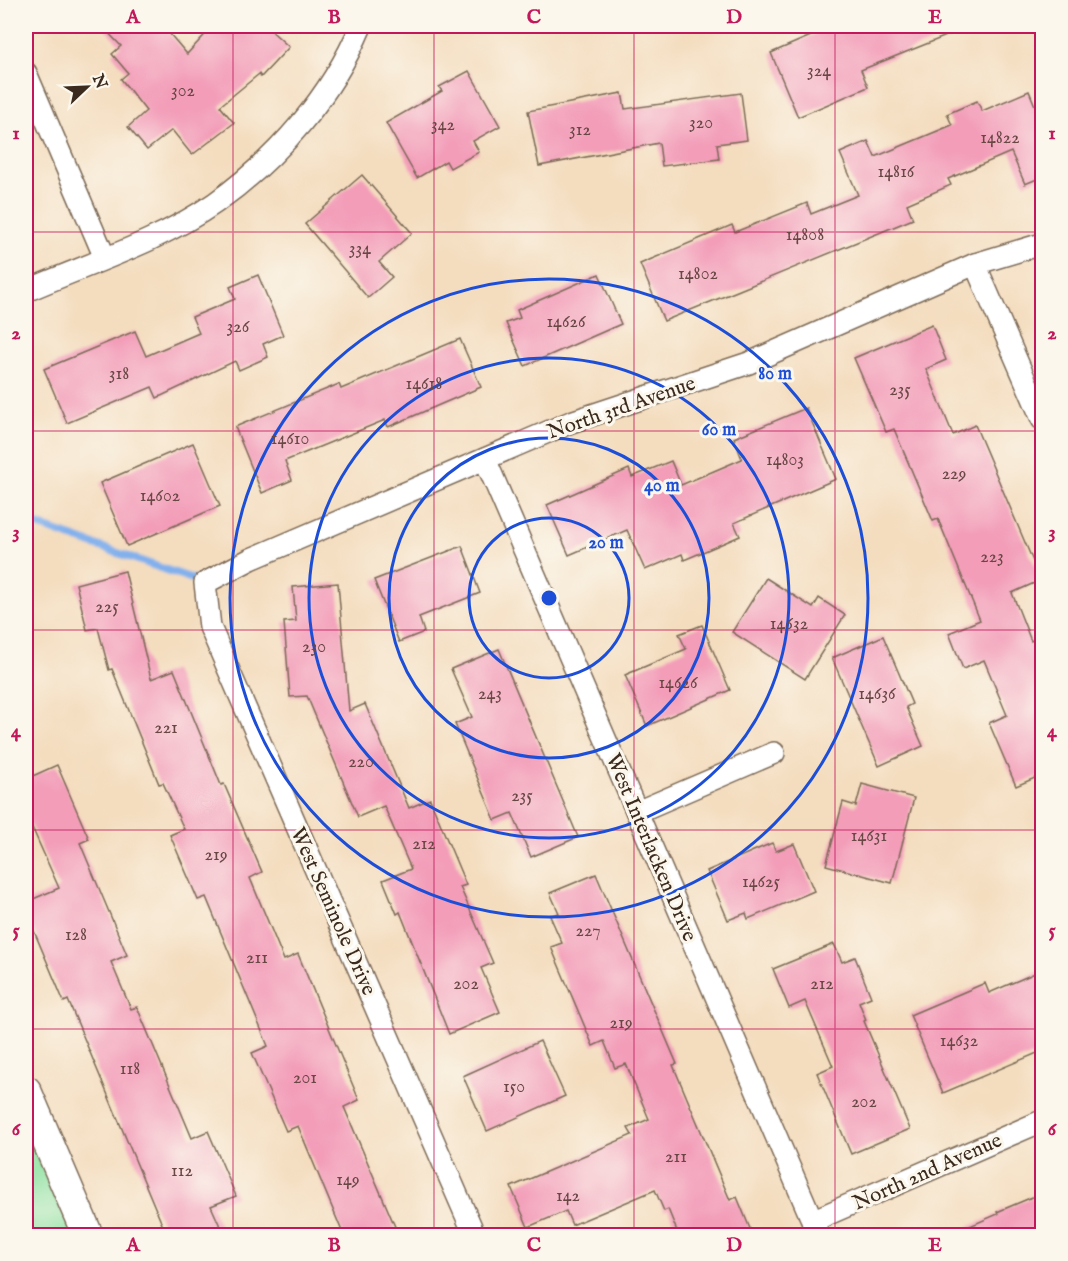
<svg xmlns="http://www.w3.org/2000/svg" width="1068" height="1261" font-family="'IM FELL English',serif">
<style>
.green{fill:#8ce1a3;stroke:#648660;stroke-width:1.5}
.lines{fill:none;stroke-linecap:round;stroke-linejoin:round}
.stream{stroke:#81b0ec;stroke-width:8}
.building{fill:#f39db9}
.street-casing{stroke:#7c6956;stroke-width:24}
.secondary-casing{stroke:#7c6956;stroke-width:33}
.street{stroke:#fff;stroke-width:21}
.secondary{stroke:#fff;stroke-width:30}
.grid{fill:none;stroke:#c2185b;stroke-width:1.5;stroke-opacity:0.55}
.ring{fill:none;stroke:#1d4ed8;stroke-width:3}
.labels{text-anchor:middle;stroke-width:6;stroke-linejoin:round;paint-order:stroke}
.number-label{font-size:18px;fill:#694745}
.street-label{font-size:21px;fill:#3b2a1e;stroke:#fbf7ec}
.centre{fill:#1d4ed8;stroke:#fbf7ec;stroke-width:3}
.ring-label{font-size:18px;text-anchor:middle;font-weight:bold;fill:#1d4ed8;stroke:#fbf7ec;stroke-width:6;stroke-linejoin:round;paint-order:stroke}
.neatline{fill:none;stroke:#c2185b;stroke-width:2}
.grid-label{font-size:20px;text-anchor:middle;font-weight:bold;fill:#c2185b}
</style>
<rect width="100%" height="100%" fill="#fbf7ec"/>
<filter id="ink" filterUnits="userSpaceOnUse"><feTurbulence type="fractalNoise" baseFrequency=".0167" numOctaves="2"/><feDisplacementMap in="SourceGraphic" scale="12" xChannelSelector="R" yChannelSelector="G"/><feConvolveMatrix kernelMatrix="1 2 1 2 8 2 1 2 1" color-interpolation-filters="sRGB"/></filter>
<filter id="wash" filterUnits="userSpaceOnUse"><feTurbulence type="fractalNoise" baseFrequency=".008" numOctaves="4" result="noise"/><feDisplacementMap in="SourceGraphic" scale="24" xChannelSelector="R" yChannelSelector="G"/><feGaussianBlur stdDeviation="1.35" result="paint"/><feColorMatrix in="noise" values="0 0 0 0 0 0 0 0 0 0 0 0 0 0 0 0 0 1.4 0 .05"/><feComposite in="paint" operator="in"/></filter>
<g filter="url(#wash)">
<rect width="100%" height="100%" fill="#f4ddbf"/>
<!-- green -->
<path class="green" d="M26,1091l62,144h-62z"/>
<g class="lines">
<!-- stream -->
<path class="stream" d="M26,521l178,62"/>
</g>
<g id="blocks">
<!-- building -->
<g class="building">
<path d="M102,26h61l24,28 26,-28h53l23,21 -28,30 -2,-3 -39,32 14,17 -42,32 -20,-25 -25,20 -19,-23 18,-16 -25,-32 7,-6 -16,-19 9,-8z"/>
<path d="M834,26h135v1l-108,43 7,17 -70,30 -27,-64z"/>
<path d="M469,71l31,55 -27,15 6,11 -29,16 -4,-7 -29,17 -31,-55 56,-32 -3,-4z"/>
<path d="M1029,91l13,32v54l-17,7 -14,-32 -63,27 3,6 -44,19 6,15 -249,102 -24,-57 92,-39 3,7 72,-29 4,11 47,-19 -18,-42 28,-12 7,16 77,-32 -5,-11 30,-13 5,10z"/>
<path d="M622,93l3,16 116,-16 6,47 -30,4 2,15 -57,7 -3,-23 -120,23 -11,-55z"/>
<path d="M362,175l50,58 -33,29 13,15 -24,21 -63,-74z"/>
<path d="M599,274l22,50 -96,42 -19,-43 14,-5 -3,-8z"/>
<path d="M258,275l25,60 -20,9 5,13 -29,13 -4,-9 -78,37 -5,-11 -85,36 -23,-54 91,-38 11,25 53,-23 -7,-16 43,-18 -5,-12z"/>
<path d="M932,325l14,35 -20,9 27,66 22,-10 66,155 -29,13 19,48 11,-5v139l-26,11 -27,-63 18,-8 -23,-55 -21,9 -14,-36 31,-13 -42,-101 -5,2 -39,-92 -8,3 -32,-74z"/>
<path d="M460,339l21,48 -93,40 -3,-7 -100,41 7,19 -30,13 -27,-66 104,-43 2,5z"/>
<path d="M806,408l30,71 -102,44 6,13 -56,24 -2,-6 -37,16 -18,-40 -58,25 -22,-50 82,-36 3,8 39,-16 10,24 61,-26 -8,-21z"/>
<path d="M193,443l27,63 -93,40 -27,-63z"/>
<path d="M462,546l18,47 -61,24 5,15 -25,10 -25,-62z"/>
<path d="M125,571l26,108 23,-9 47,115 3,-1 38,88 -12,6 34,82 14,-6 61,146 -15,7 55,129h-55l-46,-110 -12,5 -34,-78 16,-7 -62,-149 -8,3 -28,-65 14,-6 -21,-46 -4,1 -47,-115 -3,1 -11,-42 -11,2 -11,-46z"/>
<path d="M766,578l47,30 6,-10 26,17 -40,64 -73,-47z"/>
<path d="M338,583l11,128 16,-7 44,104 21,-9 36,86 -6,2 33,76 -12,5 19,44 -51,22 -49,-122 -3,2 -14,-34 28,-11 -27,-63 -26,11 -51,-121 -17,1 -6,-75 12,-1 -3,-34z"/>
<path d="M702,625l28,65 -83,36 -22,-51 61,-26 -7,-15z"/>
<path d="M883,636l29,68 -6,3 17,39 -44,20 -47,-108z"/>
<path d="M499,649l79,188 -47,20 -19,-44 -17,7 -40,-96 17,-7 -21,-48z"/>
<path d="M57,765l32,74 -9,4 47,112 -16,7 20,47 6,-2 55,131 16,-7 28,65 -25,10 9,20 -23,10h-30l-99,-236 -4,2 -38,-90v-10l33,-14 -28,-63 -5,2v-48z"/>
<path d="M862,784l52,14 -22,85 -66,-18 17,-63 13,4z"/>
<path d="M772,843l4,8 18,-7 20,47 -66,28 -2,-6 -18,7 -21,-49z"/>
<path d="M596,874l81,190 -4,1 57,135 7,-3 16,39h-74l-11,-27 -4,2 -9,-21 -83,35 -6,-14 -38,16 -17,-40 121,-52 -4,-7 21,-9 -23,-55 -11,4 -11,-27 -11,5 -42,-99 11,-4 -12,-27 9,-3 -9,-20z"/>
<path d="M834,944l8,18 13,-5 16,40 -12,5 7,18 -2,1 46,108 -59,25 -34,-81 16,-7 -28,-65 -16,7 -16,-39z"/>
<path d="M1042,970v81l-99,42 -33,-78 75,-32 4,10z"/>
<path d="M540,1041l25,55 -78,35 -24,-55z"/>
<path d="M1042,1193v43h-95l51,-22 -1,-2z"/>
</g>
</g>
</g>
<g filter="url(#ink)">
<use href="#blocks" fill-opacity="0" stroke="#7c6956" stroke-width="1.5"/>
<g class="lines">
<!-- street casing -->
<g class="street-casing">
<g id="street">
<path d="M26,73l79,185"/>
<path d="M975,264l67,155"/>
<path d="M26,291c62,-27 133,-49 189,-88 63,-45 116,-106 146,-177"/>
<path d="M485,459l334,777"/>
<path d="M637,812l137,-59"/>
<path d="M812,1221l230,-100"/>
<path d="M475,1236l-265,-609 -5,-44 46,-24 320,-137 178,-59 226,-99 67,-20"/>
</g>
</g>
<!-- secondary casing -->
<g class="secondary-casing">
<path id="secondary" d="M26,1091l62,145"/>
</g>
<!-- street -->
<use href="#street" class="street"/>
<!-- secondary -->
<use href="#secondary" class="secondary"/>
</g>
</g>
<!-- grid -->
<path class="grid" d="M233,26v1210M434,26v1210M634,26v1210M835,26v1210M26,232h1016M26,431h1016M26,630h1016M26,830h1016M26,1029h1016"/>
<!-- distance rings -->
<g class="ring">
<circle cx="549" cy="598" r="80"/>
<circle cx="549" cy="598" r="160"/>
<circle cx="549" cy="598" r="240"/>
<circle cx="549" cy="598" r="319"/>
</g>
<g class="labels">
<!-- number labels -->
<g class="number-label">
<text x="819" y="76">324</text>
<text x="183" y="96">302</text>
<text x="701" y="128">320</text>
<text x="443" y="130">342</text>
<text x="580" y="135">312</text>
<text x="1000" y="143">14822</text>
<text x="896" y="177">14816</text>
<text x="805" y="240">14808</text>
<text x="360" y="254">334</text>
<text x="698" y="279">14802</text>
<text x="566" y="327">14626</text>
<text x="238" y="332">326</text>
<text x="119" y="379">318</text>
<text x="424" y="389">14618</text>
<text x="900" y="395">235</text>
<text x="290" y="444">14610</text>
<text x="785" y="465">14803</text>
<text x="954" y="479">229</text>
<text x="160" y="501">14602</text>
<text x="992" y="562">223</text>
<text x="107" y="612">225</text>
<text x="789" y="629">14632</text>
<text x="314" y="652">230</text>
<text x="678" y="688">14626</text>
<text x="490" y="699">243</text>
<text x="877" y="699">14636</text>
<text x="166" y="733">221</text>
<text x="361" y="767">220</text>
<text x="522" y="801">235</text>
<text x="869" y="841">14631</text>
<text x="424" y="849">212</text>
<text x="216" y="860">219</text>
<text x="761" y="887">14625</text>
<text x="588" y="936">227</text>
<text x="76" y="940">128</text>
<text x="257" y="963">211</text>
<text x="466" y="989">202</text>
<text x="822" y="989">212</text>
<text x="621" y="1028">219</text>
<text x="959" y="1046">14632</text>
<text x="130" y="1074">118</text>
<text x="305" y="1083">201</text>
<text x="514" y="1092">150</text>
<text x="864" y="1107">202</text>
<text x="676" y="1162">211</text>
<text x="182" y="1176">112</text>
<text x="348" y="1185">149</text>
<text x="568" y="1201">142</text>
</g>
<!-- street labels -->
<g class="street-label">
<text transform="translate(621 407) rotate(-19)" y="7">North 3rd Avenue</text>
<text transform="translate(652 847) rotate(67)" y="7">West Interlacken Drive</text>
<text transform="translate(334 911) rotate(66)" y="7">West Seminole Drive</text>
<text transform="translate(927 1171) rotate(-24)" y="7">North 2nd Avenue</text>
</g>
</g>
<circle cx="549" cy="598" r="9" class="centre"/>
<g class="ring-label">
<text x="775" y="379">80 m</text>
<text x="719" y="435">60 m</text>
<text x="662" y="491">40 m</text>
<text x="606" y="548">20 m</text>
</g>
<!-- margin -->
<rect width="1068" height="1261" fill="none" stroke="#fbf7ec" stroke-width="66"/>
<!-- north arrow -->
<g transform="translate(87 87) rotate(67)" stroke="#fbf7ec" stroke-width="4.5" paint-order="stroke">
<path d="M0-4.5L10 22L0 15L-10 22Z" fill="#3b2a1e"/>
<text y="-9" font-size="16" font-weight="bold" text-anchor="middle" fill="#3b2a1e">N</text>
</g>
<rect x="33" y="33" width="1002" height="1195" class="neatline"/>
<g class="grid-label">
<text x="133" y="23">A</text>
<text x="334" y="23">B</text>
<text x="534" y="23">C</text>
<text x="734" y="23">D</text>
<text x="935" y="23">E</text>
<text x="16" y="139">1</text>
<text x="1052" y="139">1</text>
<text x="16" y="339">2</text>
<text x="1052" y="339">2</text>
<text x="16" y="538">3</text>
<text x="1052" y="538">3</text>
<text x="16" y="737">4</text>
<text x="1052" y="737">4</text>
<text x="16" y="936">5</text>
<text x="1052" y="936">5</text>
<text x="16" y="1135">6</text>
<text x="1052" y="1135">6</text>
<text x="133" y="1251">A</text>
<text x="334" y="1251">B</text>
<text x="534" y="1251">C</text>
<text x="734" y="1251">D</text>
<text x="935" y="1251">E</text>
</g>
</svg>
